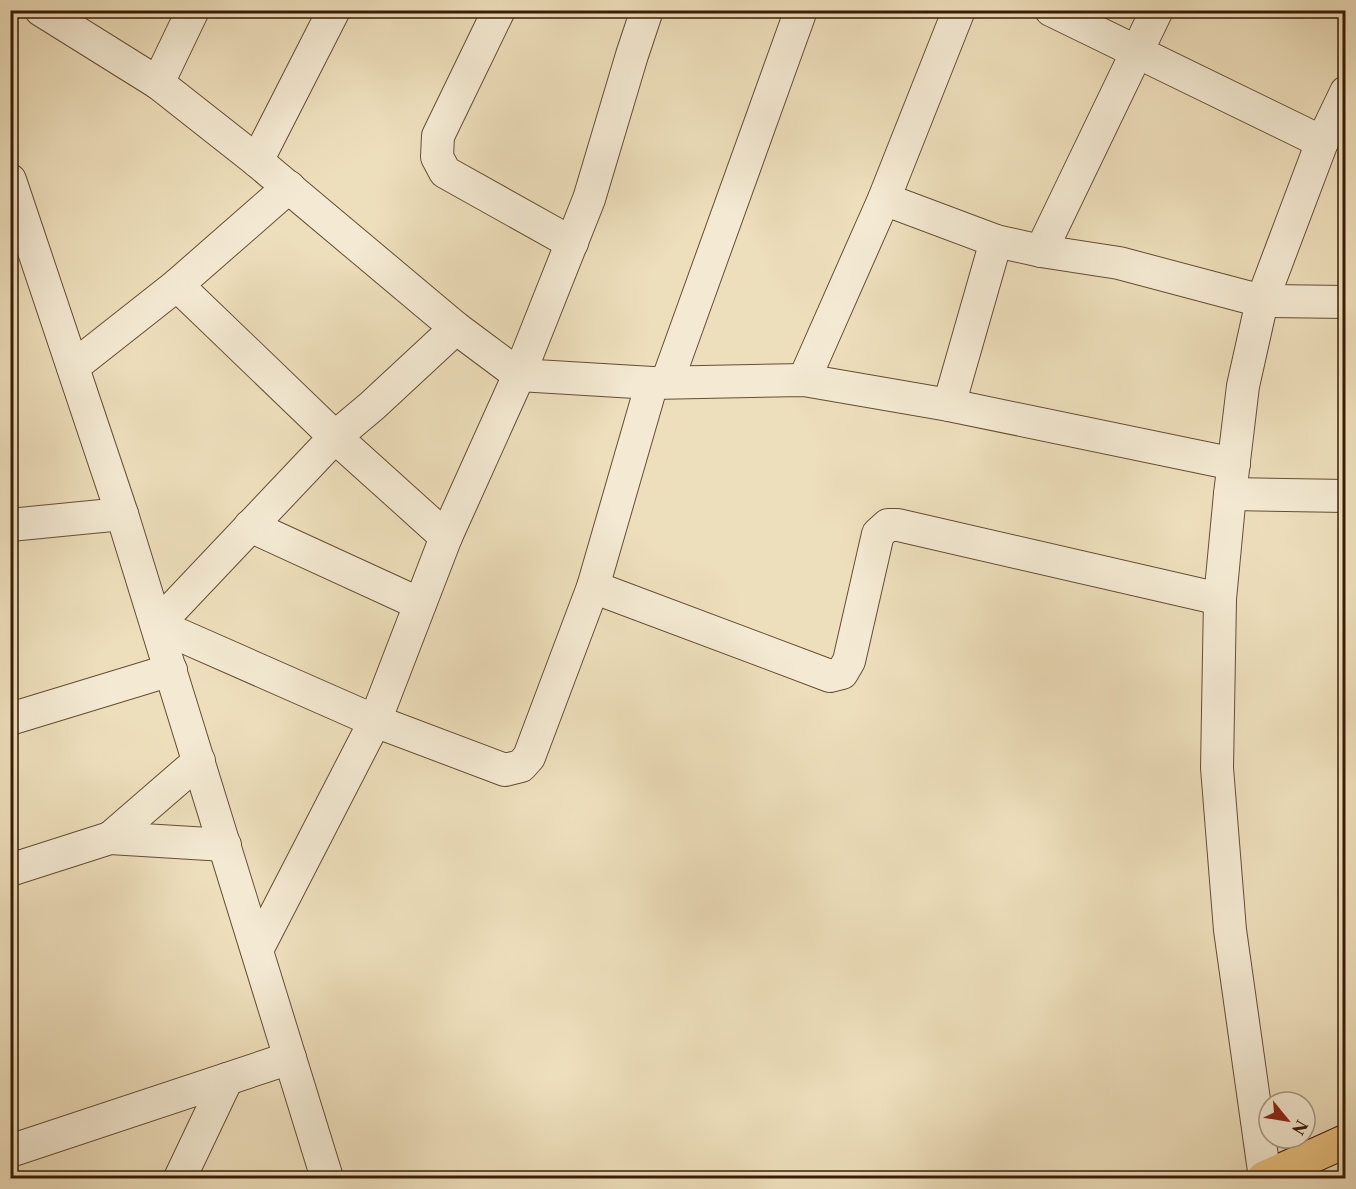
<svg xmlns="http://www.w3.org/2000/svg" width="1356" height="1189" font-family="'Libre Caslon Text',serif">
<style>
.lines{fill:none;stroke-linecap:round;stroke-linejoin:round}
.minor-casing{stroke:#664d33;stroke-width:34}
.highway-casing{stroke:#381c05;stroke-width:35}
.minor{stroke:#f4ead3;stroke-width:32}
.highway{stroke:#e7c07e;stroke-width:33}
</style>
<rect width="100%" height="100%" fill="#eedfbc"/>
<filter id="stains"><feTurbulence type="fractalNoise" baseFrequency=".00333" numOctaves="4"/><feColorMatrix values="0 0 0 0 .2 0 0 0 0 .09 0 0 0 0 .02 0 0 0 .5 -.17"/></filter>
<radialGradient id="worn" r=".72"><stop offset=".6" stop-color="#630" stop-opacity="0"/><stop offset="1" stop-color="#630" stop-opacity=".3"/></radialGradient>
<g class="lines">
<!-- minor casing -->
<g class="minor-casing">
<g id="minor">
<path d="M41,10l117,73 99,78 199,167 63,47 133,8 152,-3 145,25 285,59"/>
<path d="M499,10l-61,126 -1,21 8,15 127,71"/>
<path d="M1051,10l271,132"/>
<path d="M158,83l35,-73"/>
<path d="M257,161l77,-151"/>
<path d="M10,180l112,334 205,664"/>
<path d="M884,199l112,42 45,10 78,12 143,38 84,1"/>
<path d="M1041,251l116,-241"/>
<path d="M177,285l158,152 111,100"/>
<path d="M456,328l-84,78 -37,31 -178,188 218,96 130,49 16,-4 8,-9 64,-170 59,-204"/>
<path d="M73,367l104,-82 112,-98"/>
<path d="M804,380l80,-181 75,-189"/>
<path d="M667,382l134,-372"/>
<path d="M949,405l47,-164"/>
<path d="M1230,494l116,2"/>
<path d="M10,525l112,-11"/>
<path d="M250,526l170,78"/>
<path d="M593,587l237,89 12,-3 7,-12 29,-127 10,-9h10l322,74"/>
<path d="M10,719l161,-49"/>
<path d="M110,838l89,-77"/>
<path d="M10,870l100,-32 115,7"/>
<path d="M257,950l118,-229 71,-184 73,-162 70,-176 43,-144 15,-45"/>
<path d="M10,1151l280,-93"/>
<path d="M180,1178l47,-99"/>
<path d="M1265,1178l-35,-248 -13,-162 3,-169 10,-105 13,-108 19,-85 60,-159 24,-50"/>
</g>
</g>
<!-- highway casing -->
<g class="highway-casing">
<path id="highway" d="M1264,1178l82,-37"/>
</g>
<!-- minor -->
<use href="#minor" class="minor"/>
<!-- highway -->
<use href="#highway" class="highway"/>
</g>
<!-- margin -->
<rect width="1356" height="1189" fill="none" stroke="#eedfbc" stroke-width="36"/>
<rect x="12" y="12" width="1332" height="1165" fill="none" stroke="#381c05" stroke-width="3"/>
<rect x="18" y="18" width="1320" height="1153" fill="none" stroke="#381c05" stroke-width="1.5"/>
<!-- north arrow -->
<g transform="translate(1287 1120) rotate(120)"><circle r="28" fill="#f4ead3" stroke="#a99881" stroke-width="1.5"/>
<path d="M0-4.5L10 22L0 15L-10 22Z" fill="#8f2418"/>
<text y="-9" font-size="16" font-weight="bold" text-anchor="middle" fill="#381c05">N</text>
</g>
<rect width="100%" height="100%" filter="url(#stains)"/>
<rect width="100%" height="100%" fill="url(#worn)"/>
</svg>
